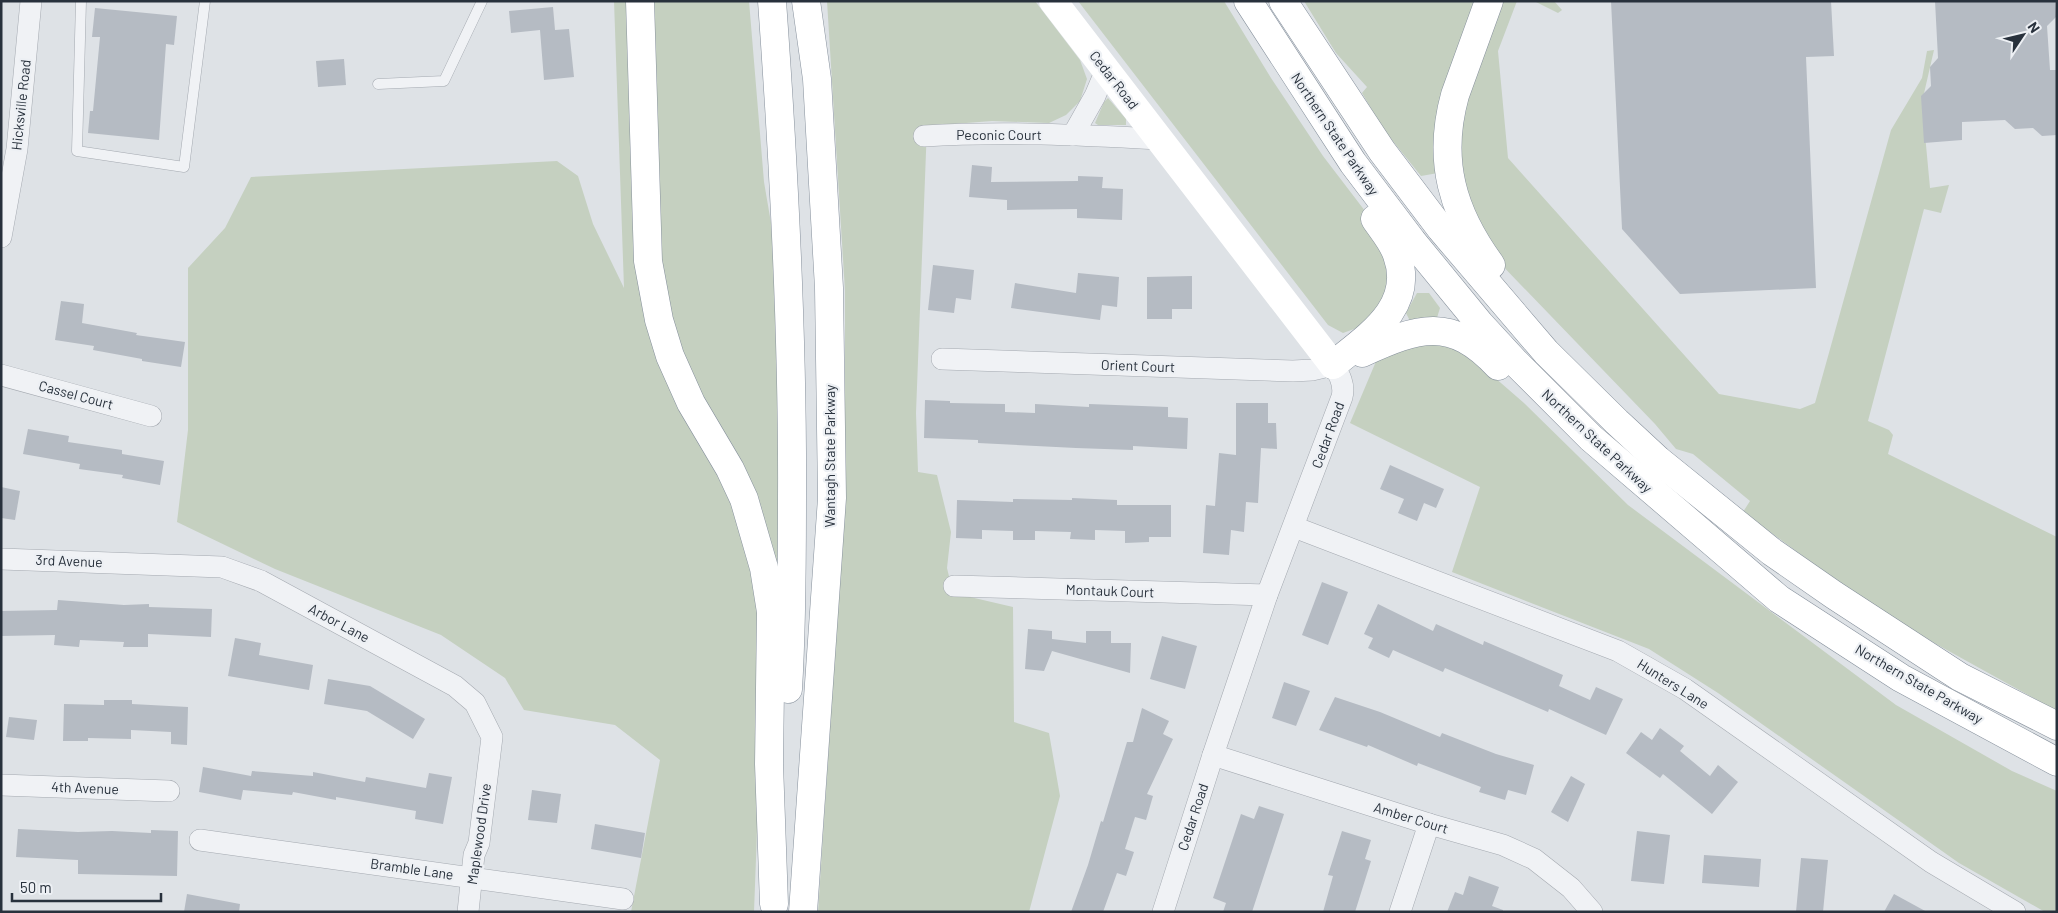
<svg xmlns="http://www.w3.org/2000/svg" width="2058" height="913" font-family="Barlow,sans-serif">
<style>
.green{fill:#c5d0c0}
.building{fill:#b5bbc3}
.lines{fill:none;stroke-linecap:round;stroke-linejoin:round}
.lane-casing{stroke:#a4a9b0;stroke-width:11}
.street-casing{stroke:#a4a9b0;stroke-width:22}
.highway-casing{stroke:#86909c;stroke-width:29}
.lane{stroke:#f0f2f5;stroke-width:10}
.street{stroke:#f0f2f5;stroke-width:21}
.secondary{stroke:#fff;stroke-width:28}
.highway{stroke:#fff;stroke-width:28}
.labels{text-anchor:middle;stroke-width:4.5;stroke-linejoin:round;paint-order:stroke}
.street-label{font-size:14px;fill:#28313c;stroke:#edf0f4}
</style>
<rect width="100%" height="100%" fill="#dee2e6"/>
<!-- green -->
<g class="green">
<path d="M614,1h15l12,289 85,198 28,79 9,104 -9,241h-123l29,-152 -45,-35 -91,-15 -19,-32 -64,-43 -166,-66 -98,-47 11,-92v-162l37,-40 26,-51 306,-16 21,15 15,48 31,64z"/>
<path d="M652,1h97l15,181 13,76 4,217 -5,127 -107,-287 -12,-84z"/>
<path d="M827,1h208l45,59 7,19 -7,22 -14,14 -17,8 -57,-2 -65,5 -11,287 2,59 19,3 14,57 -4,36 6,25 60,14 1,115 35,11 11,63 -31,116h-211l14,-215 13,-252v-154z"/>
<path d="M1078,1h146l47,77 52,78 55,72 15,51 -25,45 -25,9 -15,-8z"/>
<path d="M1304,1h174l-40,172 -17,3 -38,-47 -21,-36 5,-6 -31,-34z"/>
<path d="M1500,1h17l-19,50 10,107 211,236 81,15 15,-6 76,-273 31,-52 5,-27 7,-1 -12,52 8,86 19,-3 -8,28 -17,-4 -56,212 21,9 4,5 -5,19 169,83v174l-121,-67 -87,-54 -106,-78 7,-11 -57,-47 -17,-5 -21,-25 -160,-166 -25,-45 -13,-57 6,-51z"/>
<path d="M1534,1h20l8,9 -4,3z"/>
<path d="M1108,98l18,21v6h-28l-3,-2 9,-21z"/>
<path d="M1417,293h12l11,15 -4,13h-26l-4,-8z"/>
<path d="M1459,340l27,30 38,33 104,102 268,200 116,66 45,20v121h-12l-86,-49 -241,-170 -69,-44 -197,-77 28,-85 -130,-64 27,-64 25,-18z"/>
</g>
<!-- building -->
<g class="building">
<path d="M1611,1h220l3,55 -28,1 10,231 -136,6 -58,-65z"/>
<path d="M1935,1h120l1,16 -9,9 3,44h7v65l-15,1 -9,-8 -18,1 -10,-9 -43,2v18l-38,3 -3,-47 10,-10 -1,-19 8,-9z"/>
<path d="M553,7l2,23 14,-1 5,48 -30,3 -4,-50 -29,3 -2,-22z"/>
<path d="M95,8l82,8 -3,29 -8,-1 -7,96 -71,-7 2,-22h3l7,-74h-8z"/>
<path d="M344,59l2,26 -28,2 -2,-26z"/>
<path d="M972,165l20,2 -1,15 87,-1v-5l25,1 -1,11 21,1 -1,31 -45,-2v-9l-70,1v-10l-38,-3z"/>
<path d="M933,265l41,5 -3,30 -15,-2 -2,15 -26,-3z"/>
<path d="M1078,273l41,4 -2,30 -15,-2 -2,15 -89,-12 4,-25 61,10z"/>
<path d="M1192,276v33h-20v10h-25v-42z"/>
<path d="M61,301l23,3 -2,19 55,10 -1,2 49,7 -4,25 -39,-6v-2l-49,-9 1,-4 -39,-6z"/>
<path d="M925,400l25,1v2l55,1v8l30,1v-9l54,3v-3l79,3v10l20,1 -1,31 -54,-3v4l-57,-2 -98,-5v-3l-54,-2z"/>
<path d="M1236,403h32v20h8l1,26 -16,-1 -3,55 -12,-1 -2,30 -13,-2 -2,25 -26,-2 3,-48 9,1 4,-53 17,2z"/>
<path d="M28,429l41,7 -1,6 54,8v4l42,7 -4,24 -38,-7 1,-3 -44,-6 1,-5 -57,-10z"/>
<path d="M1390,465l54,24 -8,19 -12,-5 -7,18 -19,-8 6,-14 -24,-10z"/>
<path d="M1,487l19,4 -5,29 -14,-2z"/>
<path d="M1072,498l45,2v5h54v32h-22v5l-24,1v-12l-30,-1v10l-25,-1 1,-7 -36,-1v9h-22v-9l-31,-1v9l-26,-1 1,-38 56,2v-3l59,1z"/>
<path d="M1322,582l26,10 -20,53 -26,-10z"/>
<path d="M58,600l66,5 25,-1v3l63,2 -1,28 -63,-3v13h-25l1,-5 -44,-2 -1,7 -25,-2 1,-10 -54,1v-25l56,-1z"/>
<path d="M1378,604l55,27 3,-7 47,21 1,-4 79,34 -4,11 31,14 6,-13 27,12 -17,36 -57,-26 -1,3 -103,-44 -2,4 -50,-22 -4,8 -21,-10 5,-10 -9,-4z"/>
<path d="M1028,629l24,2v8l34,4v-12h25v12h20l-1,30 -78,-22 -8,20 -19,-2z"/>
<path d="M1162,636l35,10 -12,43 -35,-10z"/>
<path d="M235,638l26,5 -2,12 54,10 -4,25 -81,-14z"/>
<path d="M328,679l42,7 55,33 -12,20 -46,-28 -43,-7z"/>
<path d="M1284,682l26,9 -14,35 -24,-8z"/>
<path d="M1335,697l45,15 60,25 2,-4 54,21 38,11 -8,30 -18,-5 -3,10 -26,-8 2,-5 -63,-24 -1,3 -49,-21 -1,2 -48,-17z"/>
<path d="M104,700h28v4l56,3 -1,38 -16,-1v-12l-40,-2v9l-43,-1v3h-25l1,-37 40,1z"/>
<path d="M1142,708l27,13 -6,13 10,5 -26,55 6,2 -7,24 -11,-3 -10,32 9,3 -8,24 -9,-3 -14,39h-32l17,-47 13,-44 2,1 24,-80h6z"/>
<path d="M9,717l28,3 -3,20 -28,-3z"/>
<path d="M1660,728l24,18 -4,5 30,25 8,-11 20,17 -26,32 -49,-40 -3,4 -34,-25 15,-21 11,8z"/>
<path d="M203,767l48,9 1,-5 61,5v-4l52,10 1,-5 60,11 3,-15 23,4 -9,47 -28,-5 1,-8 -80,-14v3l-43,-8 -1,3 -49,-5 -2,10 -42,-8z"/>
<path d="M1571,776l14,8 -17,38 -17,-10z"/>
<path d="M532,790l29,4 -4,29 -29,-3z"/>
<path d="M1259,806l25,8 -32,98h-29l3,-9 -13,-5 28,-84 13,5z"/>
<path d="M595,824l50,9 -4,25 -50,-9z"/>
<path d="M18,829l60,3 34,-1 39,2v-3l27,1 -1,45 -99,-2v-14l-62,-3z"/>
<path d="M1342,831l29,9 -6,19 6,2 -16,51h-32l10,-36 -5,-1z"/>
<path d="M1637,831l33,4 -6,49 -33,-3z"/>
<path d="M1704,855l57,4 -2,28 -57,-4z"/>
<path d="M1801,858l27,2 -5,52h-27z"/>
<path d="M1469,876l30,11 -7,19 11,4v2h-56l8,-20 8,3z"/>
<path d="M187,894l53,10 -1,8h-55z"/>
<path d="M1894,894l33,18h-43z"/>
</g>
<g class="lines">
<!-- lane casing -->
<g class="lane-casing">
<g id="lane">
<path d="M81,1l-4,150 107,16 21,-166"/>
<path d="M378,84l66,-3 38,-80"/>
</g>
</g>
<!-- street casing -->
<g class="street-casing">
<g id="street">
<path d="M1073,135l22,-39 11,-26"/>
<path d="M924,136c78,-5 157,-1 235,3"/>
<path d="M1,237l16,-88 14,-148"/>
<path d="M942,359l351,12 19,-1 21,-5c7,10 12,20 9,32l-75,198 -54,160 -50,157"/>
<path d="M1,375l150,41"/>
<path d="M1294,527l324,124 67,38 246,173 84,50"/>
<path d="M1,559l221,8 39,14 194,105 20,17 17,34 -13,106 -5,12 -6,57"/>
<path d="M954,586l313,9"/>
<path d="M1213,755l216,69 74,21 31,14 37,29 21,24"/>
<path d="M1,785l168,6"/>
<path d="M200,840l423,59"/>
<path d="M1400,912l29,-88"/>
</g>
</g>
<!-- highway casing -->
<g class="highway-casing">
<g id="highway">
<path d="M640,1l8,260 11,59 11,36 21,47 39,66 14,30 20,69 7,44 -2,152 5,140"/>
<path d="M772,1c12,166 21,332 20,499 0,63 0,126 -4,189"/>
<path d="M1248,1l105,162 59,78 68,83 36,39 75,75 188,161 122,79 156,84"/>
<path d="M1283,1l99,150 59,78 105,123 71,70 41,38 114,92 62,43 126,82 97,49"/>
<path d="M1489,1l-34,94c-18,65 -3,117 36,170"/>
<path d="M1362,353c57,-26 89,-37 136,13"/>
<path d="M1333,365c34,-28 83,-58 64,-110 -4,-13 -14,-24 -22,-36"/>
<path d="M803,912l29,-414 -3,-210 -12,-209 -11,-78"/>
</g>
</g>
<!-- lane -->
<use href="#lane" class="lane"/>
<!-- street -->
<use href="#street" class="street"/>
<!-- secondary -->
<path class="secondary" d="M1053,1l280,364"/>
<!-- highway -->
<use href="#highway" class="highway"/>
</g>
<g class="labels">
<!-- street labels -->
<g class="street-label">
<text transform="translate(1114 80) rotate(52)" y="5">Cedar Road</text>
<text transform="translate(21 105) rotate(-84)" y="5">Hicksville Road</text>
<text transform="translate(1335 134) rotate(56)" y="5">Northern State Parkway</text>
<text x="999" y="140">Peconic Court</text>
<text transform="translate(1138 366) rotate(2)" y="5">Orient Court</text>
<text transform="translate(76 395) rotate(15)" y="5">Cassel Court</text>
<text transform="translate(1328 435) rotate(-70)" y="5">Cedar Road</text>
<text transform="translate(1597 441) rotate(43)" y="5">Northern State Parkway</text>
<text transform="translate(830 456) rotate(-90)" y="5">Wantagh State Parkway</text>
<text transform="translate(69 561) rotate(2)" y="5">3rd Avenue</text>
<text transform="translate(1110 591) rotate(2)" y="5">Montauk Court</text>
<text transform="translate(339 623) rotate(28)" y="5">Arbor Lane</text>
<text transform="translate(1673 684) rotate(32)" y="5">Hunters Lane</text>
<text transform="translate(1919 684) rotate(30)" y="5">Northern State Parkway</text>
<text transform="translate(85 788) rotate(2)" y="5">4th Avenue</text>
<text transform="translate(1193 817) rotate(-72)" y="5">Cedar Road</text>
<text transform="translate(1411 818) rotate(17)" y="5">Amber Court</text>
<text transform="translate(479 834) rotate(-82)" y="5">Maplewood Drive</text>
<text transform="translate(412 869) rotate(8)" y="5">Bramble Lane</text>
</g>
</g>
<!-- border -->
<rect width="2058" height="913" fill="none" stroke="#28313c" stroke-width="5"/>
<!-- north arrow -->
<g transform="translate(2023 35) rotate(55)" stroke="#edf0f4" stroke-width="4" paint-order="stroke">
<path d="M0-4L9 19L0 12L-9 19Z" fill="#28313c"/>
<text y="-8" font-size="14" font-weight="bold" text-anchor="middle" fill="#28313c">N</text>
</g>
<!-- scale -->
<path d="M12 893v8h149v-8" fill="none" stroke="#28313c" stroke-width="2.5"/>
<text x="20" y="893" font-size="15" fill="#28313c" stroke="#edf0f4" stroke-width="4" paint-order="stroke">50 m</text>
</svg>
